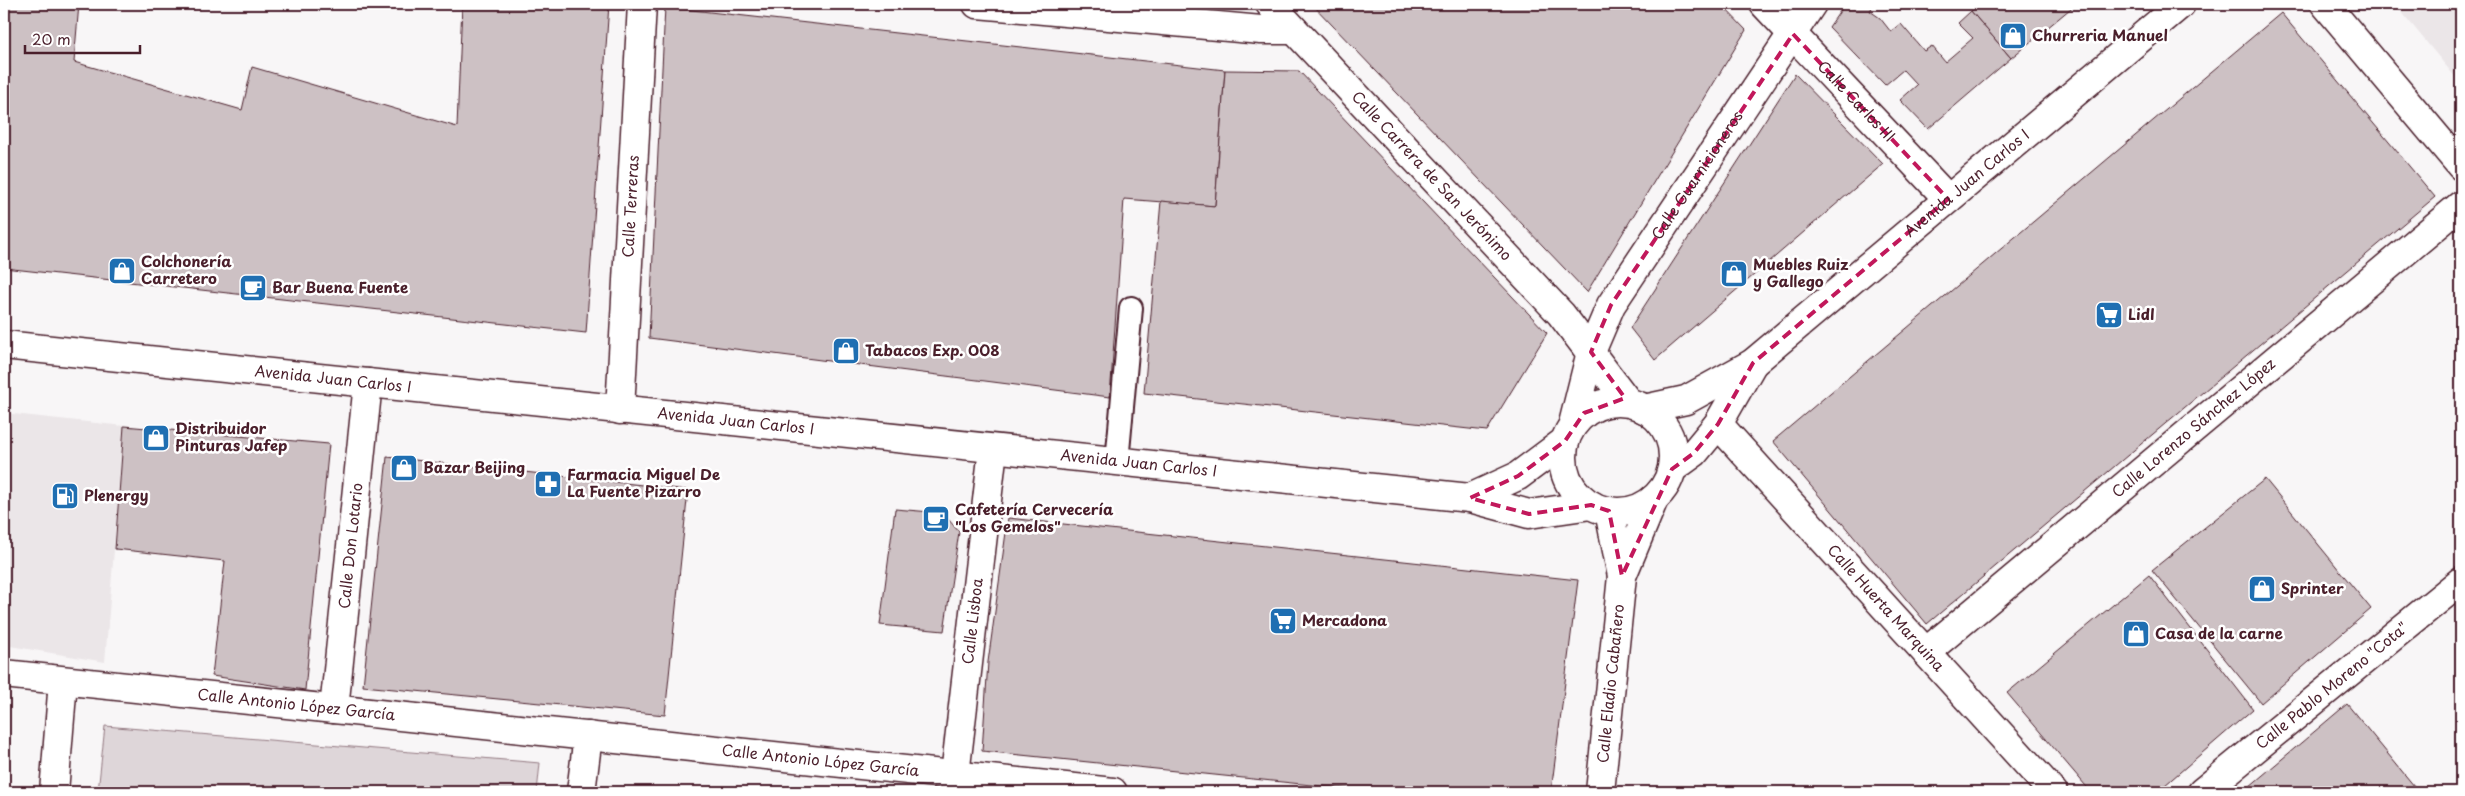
<svg xmlns="http://www.w3.org/2000/svg" width="2465" height="796" font-family="'Playpen Sans',sans-serif">
<style>
.built{fill:#ebe6e8}
.green{fill:#ded6d9;stroke:#947a82}
.building{fill:#cdc1c4;stroke:#4a1f2b}
.lines{fill:none;stroke-linecap:round;stroke-linejoin:round}
.service-casing{stroke:#4a1f2b;stroke-width:26}
.minor-casing{stroke:#4a1f2b;stroke-width:31}
.service{stroke:#fff;stroke-width:22}
.minor{stroke:#fff;stroke-width:28}
.marked{fill:none;stroke:#c2185b;stroke-width:4;stroke-dasharray:10 6;stroke-linejoin:round}
.labels{text-anchor:middle;stroke-width:5;stroke-linejoin:round;paint-order:stroke}
.poi-label{font-size:15px;font-weight:bold;fill:#4a1f2b;stroke:#fff;text-anchor:start}
.street-label{font-size:15px;fill:#4a1f2b;stroke:#fff}
</style>
<rect width="100%" height="100%" fill="#f8f6f7"/>
<filter id="ink" filterUnits="userSpaceOnUse"><feTurbulence type="fractalNoise" baseFrequency=".02" numOctaves="2"/><feDisplacementMap in="SourceGraphic" scale="10" xChannelSelector="R" yChannelSelector="G"/><feConvolveMatrix kernelMatrix="1 2 1 2 8 2 1 2 1" color-interpolation-filters="sRGB"/></filter>
<g filter="url(#ink)">
<!-- built -->
<g class="built">
<path d="M2395,4h66v80z"/>
<path d="M4,413l120,13 -19,236 -101,-17z"/>
</g>
<!-- green -->
<path class="green" d="M105,726l435,37 -3,29h-439z"/>
<!-- building -->
<g class="building">
<path d="M4,4h75l-5,58 168,48 10,-43 205,60 5,-123h147l-23,329 -582,-65z"/>
<path d="M1171,4h47l-3,4z"/>
<path d="M1312,4h409l25,26 -159,262z"/>
<path d="M1845,4h29l-4,7 10,7 11,14 10,-8 23,27 8,-5 13,16 28,-24 -15,-15 13,-12 40,47 -83,71 -28,-29 17,-15 -14,-15 -18,15 -56,-58z"/>
<path d="M1980,4h96l-65,54 -40,-47z"/>
<path d="M665,7l560,63 -10,136 -91,-7 -14,198 -461,-59z"/>
<path d="M2281,13l154,184 -508,427 -154,-183z"/>
<path d="M1225,70l74,1 248,262 -60,98 -343,-38 17,-192 54,5z"/>
<path d="M1795,74l88,90 -228,196 -25,-32z"/>
<path d="M124,426l205,18 -24,246 -93,-14 13,-115 -110,-12z"/>
<path d="M387,457l301,33 -23,225 -302,-29z"/>
<path d="M2265,479l106,130 -110,94 -109,-133z"/>
<path d="M895,509l48,4 16,19 -15,99 -64,-6z"/>
<path d="M1008,518l570,62 -27,212h-172l-397,-41 6,-89z"/>
<path d="M2149,575l104,134 -96,83h-66l-84,-99z"/>
<path d="M2347,704l72,88h-176z"/>
</g>
<g class="lines">
<!-- service casing -->
<g class="service-casing">
<path id="service" d="M1117,462l14,-154"/>
</g>
<!-- minor casing -->
<g class="minor-casing">
<g id="minor">
<path d="M977,4l284,26h33"/>
<path id="s1" d="M1270,4l291,310 67,88"/>
<path id="s2" d="M1764,4l184,195"/>
<path d="M2325,4l136,162"/>
<path id="s3" d="M4,345l1466,153 59,16 62,-9"/>
<circle cx="1618" cy="457" r="55"/>
<path id="s4" d="M1644,409l42,-9 67,-37 428,-359"/>
<path id="s5" d="M620,410l22,-406"/>
<path id="s6" d="M1573,424l18,-72 20,-47 201,-301"/>
<path id="s7" d="M1718,424l335,368"/>
<path d="M1672,469l22,-16 24,-29 35,-61"/>
<path d="M1470,498l48,-22 47,-35"/>
<path d="M1609,511l13,65"/>
<path id="s8" d="M1926,652l535,-447"/>
<path id="s9" d="M4,674l1109,118"/>
<path id="s10" d="M334,709l34,-326"/>
<path d="M54,792l9,-111"/>
<path d="M581,792l7,-56"/>
<path id="s11" d="M953,792l40,-343"/>
<path id="s12" d="M1600,792l22,-216 32,-77"/>
<path id="s13" d="M2202,792l259,-211"/>
</g>
</g>
<!-- service -->
<use href="#service" class="service"/>
<!-- minor -->
<use href="#minor" class="minor"/>
</g>
</g>
<!-- marked area -->
<path class="marked" d="M1793,34l155,165 -195,164 -35,61 -24,29 -22,16 -50,107 -13,-65 -18,-6 -62,9 -59,-16 48,-22 47,-35 19,-28 41,-15 -34,-46 20,-47z"/>
<!-- icons -->
<defs>
<g id="shop-square" transform="scale(1.4375)"><rect x="-9" y="-9" width="18" height="18" rx="4" fill="#1f6fb2" stroke="#fff"/><path d="M-5-2.5h2.3a2.7 3.5 0 0 1 5.4 0H5L5.5 6h-11ZM-1.5-2.5h3a1.5 2.3 0 0 0-3 0Z" fill="#fff"/></g>
<g id="cafe-square" transform="scale(1.4375)"><rect x="-9" y="-9" width="18" height="18" rx="4" fill="#1f6fb2" stroke="#fff"/><path d="M-5.5-4.5H6V0H3Q3 3.5 0 3.5H-2.5Q-5.5 3.5-5.5 0ZM3-3.2v2h1.7v-2ZM-6 4.5H4V6H-6Z" fill="#fff"/></g>
<g id="supermarket-square" transform="scale(1.4375)"><rect x="-9" y="-9" width="18" height="18" rx="4" fill="#1f6fb2" stroke="#fff"/><path d="M-6-5.5h2.5l.6 2H6L4.5 2H-2.5L-4.4-4H-6ZM-1.5 3.2a1.3 1.3 0 1 0 .1 0ZM3 3.2a1.3 1.3 0 1 0 .1 0Z" fill="#fff"/></g>
<g id="pharmacy-square" transform="scale(1.4375)"><rect x="-9" y="-9" width="18" height="18" rx="4" fill="#1f6fb2" stroke="#fff"/><path d="M-2-6h4v4h4v4h-4v4h-4v-4h-4v-4h4Z" fill="#fff"/></g>
<g id="fuel-square" transform="scale(1.4375)"><rect x="-9" y="-9" width="18" height="18" rx="4" fill="#1f6fb2" stroke="#fff"/><path d="M-5.5-6h7V0h2V4h1.3V-2.5L3-4.5l.8-.8L6-3V5H2.5V1h-1V6h-7ZM-4.2-4.7v3.2H.2V-4.7Z" fill="#fff"/></g>
</defs>
<g fill-rule="evenodd">
<use href="#shop-square" x="2013" y="36"/>
<use href="#shop-square" x="122" y="271"/>
<use href="#shop-square" x="1734" y="274"/>
<use href="#cafe-square" x="253" y="288"/>
<use href="#supermarket-square" x="2109" y="315"/>
<use href="#shop-square" x="846" y="351"/>
<use href="#shop-square" x="156" y="438"/>
<use href="#shop-square" x="404" y="468"/>
<use href="#pharmacy-square" x="548" y="484"/>
<use href="#fuel-square" x="65" y="496"/>
<use href="#cafe-square" x="936" y="519"/>
<use href="#shop-square" x="2262" y="589"/>
<use href="#supermarket-square" x="1283" y="621"/>
<use href="#shop-square" x="2136" y="634"/>
</g>
<g class="labels">
<!-- poi labels -->
<g class="poi-label">
<text x="2032" y="41">Churreria Manuel</text>
<text x="141" y="267">Colchonería<tspan x="141" dy="17">Carretero</tspan></text>
<text x="1753" y="270">Muebles Ruiz<tspan x="1753" dy="17">y Gallego</tspan></text>
<text x="272" y="293">Bar Buena Fuente</text>
<text x="2128" y="320">Lidl</text>
<text x="865" y="356">Tabacos Exp. 008</text>
<text x="175" y="434">Distribuidor<tspan x="175" dy="17">Pinturas Jafep</tspan></text>
<text x="423" y="473">Bazar Beijing</text>
<text x="567" y="480">Farmacia Miguel De<tspan x="567" dy="17">La Fuente Pizarro</tspan></text>
<text x="84" y="501">Plenergy</text>
<text x="955" y="515">Cafetería Cervecería<tspan x="955" dy="17">"Los Gemelos"</tspan></text>
<text x="2281" y="594">Sprinter</text>
<text x="1302" y="626">Mercadona</text>
<text x="2155" y="639">Casa de la carne</text>
</g>
<!-- street labels -->
<g class="street-label">
<text dy="5" stroke="none"><textPath href="#s2" startOffset="134">Calle Carlos III</textPath></text>
<text dy="5" stroke="none"><textPath href="#s1" startOffset="236">Calle Carrera de San Jerónimo</textPath></text>
<text dy="5" stroke="none"><textPath href="#s6" startOffset="281">Calle Guarnicioneros</textPath></text>
<text dy="5" stroke="none"><textPath href="#s4" startOffset="399">Avenida Juan Carlos I</textPath></text>
<text dy="5" stroke="none"><textPath href="#s5" startOffset="204">Calle Terreras</textPath></text>
<text dy="5" stroke="none"><textPath href="#s3" startOffset="331">Avenida Juan Carlos I</textPath></text>
<text dy="5" stroke="none"><textPath href="#s3" startOffset="736">Avenida Juan Carlos I</textPath></text>
<text dy="5" stroke="none"><textPath href="#s8" startOffset="349">Calle Lorenzo Sánchez López</textPath></text>
<text dy="5" stroke="none"><textPath href="#s3" startOffset="1141">Avenida Juan Carlos I</textPath></text>
<text dy="5" stroke="none"><textPath href="#s10" startOffset="164">Calle Don Lotario</textPath></text>
<text dy="5" stroke="none"><textPath href="#s7" startOffset="249">Calle Huerta Marquina</textPath></text>
<text dy="5" stroke="none"><textPath href="#s11" startOffset="172">Calle Lisboa</textPath></text>
<text dy="5" stroke="none"><textPath href="#s12" startOffset="109">Calle Eladio Cabañero</textPath></text>
<text dy="5" stroke="none"><textPath href="#s13" startOffset="168">Calle Pablo Moreno "Cota"</textPath></text>
<text dy="5" stroke="none"><textPath href="#s9" startOffset="294">Calle Antonio López García</textPath></text>
<text dy="5" stroke="none"><textPath href="#s9" startOffset="821">Calle Antonio López García</textPath></text>
</g>
</g>
<!-- margin -->
<rect width="2465" height="796" fill="none" stroke="#fff" stroke-width="20"/>
<rect x="10" y="10" width="2445" height="776" fill="none" stroke="#4a1f2b" stroke-width="2" filter="url(#ink)"/>
<!-- scale -->
<path d="M25 45v8h115v-8" fill="none" stroke="#4a1f2b" stroke-width="2.5"/>
<text x="32" y="45" font-size="15" fill="#4a1f2b" stroke="#ffffff" stroke-width="4" paint-order="stroke">20 m</text>
</svg>
